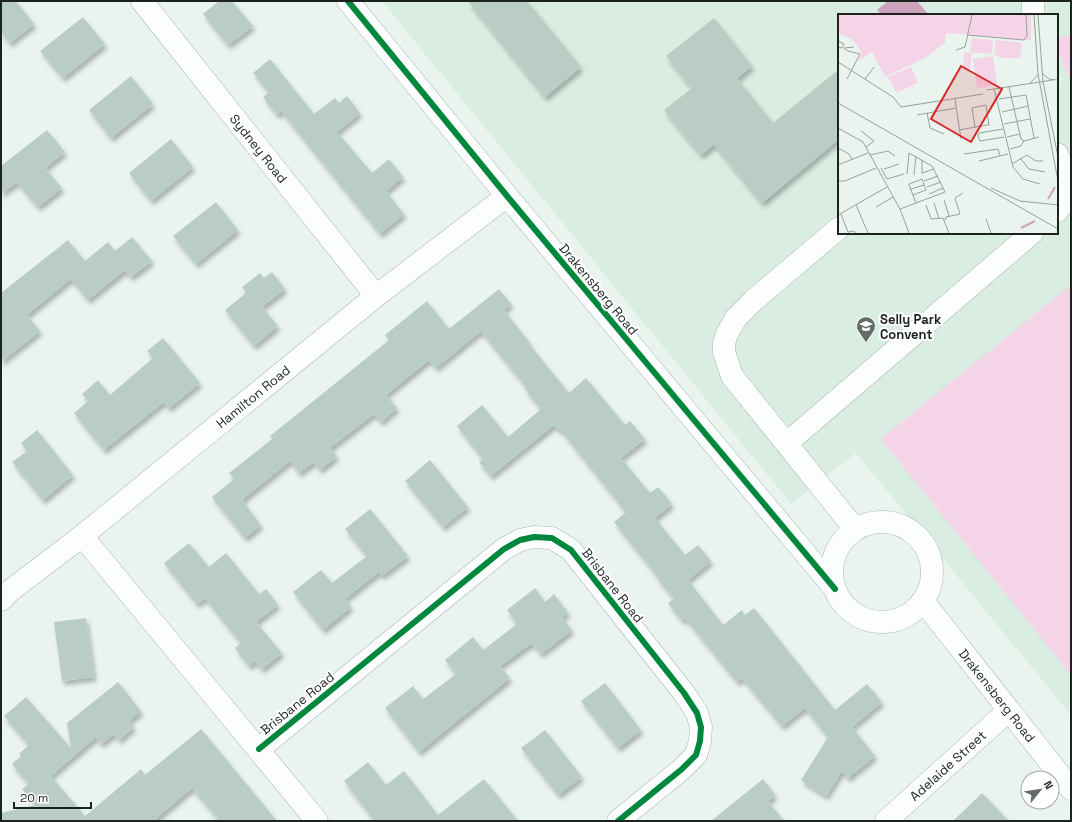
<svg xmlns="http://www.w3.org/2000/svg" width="1072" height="822" font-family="'Space Grotesk',sans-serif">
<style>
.built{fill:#d9ede3;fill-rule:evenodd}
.green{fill:#f5d4e8}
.water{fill:#cda3bd}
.building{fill:#b9cdc4;filter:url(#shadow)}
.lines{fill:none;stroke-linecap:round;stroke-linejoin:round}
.minor-casing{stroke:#adb5b1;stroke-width:23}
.minor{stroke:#fcfdfd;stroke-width:22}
.cycleway-casing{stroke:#fff;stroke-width:8}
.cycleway{stroke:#00873e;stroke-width:6}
.labels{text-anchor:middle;stroke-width:4;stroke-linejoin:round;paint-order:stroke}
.street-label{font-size:13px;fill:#1c231f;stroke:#fff}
.poi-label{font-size:13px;font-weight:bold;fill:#1c231f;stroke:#fff;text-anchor:start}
.inset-river{fill:none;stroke:#cda3bd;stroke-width:2}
.inset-road{fill:none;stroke:#98a09c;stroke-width:1}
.view{fill:#d62828;fill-opacity:0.15;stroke:#d62828;stroke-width:2}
.inset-edge{fill:none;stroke:#1c231f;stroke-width:2}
</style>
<defs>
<filter id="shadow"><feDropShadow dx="2.5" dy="4.5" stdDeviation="2" flood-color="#0004"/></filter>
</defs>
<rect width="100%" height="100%" fill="#eaf4ef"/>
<!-- built -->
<path class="built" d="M382,1h689v714l-215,-262 -65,51zM839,15h218v218h-218z"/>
<!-- green -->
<g class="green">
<path d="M1071,34v48l-14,-33v-10z"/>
<path d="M1071,285v390l-190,-236z"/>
</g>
<!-- water -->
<path class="water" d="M888,1h29l12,14h-47l-5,-5z"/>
<!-- building -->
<g class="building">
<path d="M1,1h15l18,23 -24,19 -9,-11z"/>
<path d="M219,1h13l21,25 -25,19 -25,-31z"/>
<path d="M468,1h59l54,66 -36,30z"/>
<path d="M83,17l22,27 -42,34 -23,-27z"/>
<path d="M714,18l38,48 -15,12 36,45 66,-54v70l-77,64 -48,-59 -13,11 -37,-45 28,-22 -26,-32z"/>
<path d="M270,59l44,55 21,-16 4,5 8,-7 13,17 -23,19 35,41 17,-14 14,18 -17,14 18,23 -24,20 -99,-123 -4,4 -14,-18 6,-5 -16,-19z"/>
<path d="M131,76l22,28 -42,34 -22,-28z"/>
<path d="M47,130l18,22 -20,16 17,20 -24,19 -21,-25 -16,12v-28z"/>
<path d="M171,139l22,28 -42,34 -22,-28z"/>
<path d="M216,202l22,28 -42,34 -23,-28z"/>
<path d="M132,237l20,24 -21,16 -6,-7 -37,30 -17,-21 -44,36 13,16 -39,31v-69l67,-53 17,21 23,-19 7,9z"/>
<path d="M272,272l13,17 -23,18 16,19 -24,20 -29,-36 21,-17 -4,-6 18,-14 4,5z"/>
<path d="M499,289l12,15 -7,6 26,33 -1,1 40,49 17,-15 39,47 5,-4 15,18 -24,19 29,35 8,-6 14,17 -17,14 30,37 13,-10 13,16 -23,19 35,45 19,-15 3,5 9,-7 81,102 32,-26 15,18 -30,25 23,29 -27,22 -6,-7 -16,25 -25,-16 27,-43 -23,-29 -23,18 -40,-48 -5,4 -52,-64 -3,3 -14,-18 6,-4 -17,-21 1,-1 -44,-55 12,-10 -66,-83 -2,1 -4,-5 -63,51 -12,-14 4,-3 -26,-33 25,-21 26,32 33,-28 -16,-20 2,-1 -46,-57 -45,37 -7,-8 -43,35 11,13 -16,14 -7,-8 -44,34 7,8 -17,14 -6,-8 -15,11 -9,-12 -48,39 19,25 -16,13 -33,-41 22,-18 -5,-6 43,-34 -2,-3 119,-96 -4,-5 42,-34 22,28z"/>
<path d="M163,338l37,45 -31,25 -5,-6 -60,48 -30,-37 14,-12 -6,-7 16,-14 12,15 43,-37 -6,-7z"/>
<path d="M37,430l36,45 -30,25 -31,-38 15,-11 -6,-8z"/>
<path d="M430,460l38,47 -25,20 -38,-46z"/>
<path d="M370,509l38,47 -26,20 -3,-4 -34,27 6,8 -28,23 -30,-38 28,-22 11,13 35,-27 -22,-27z"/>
<path d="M189,543l20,24 17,-14 33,41 7,-5 12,16 -22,17 26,31 -20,16 -7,-8 -6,5 -14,-18 6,-5 -36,-45 -8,6 -33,-41z"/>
<path d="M535,588l10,14 9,-8 14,19 -6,4 10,13 -31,24 -9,-11 -32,23 10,12 -91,74 -34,-44 28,-22 10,13 33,-25 -11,-14 28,-23 10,13 34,-26 -10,-14z"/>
<path d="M86,618l8,59 -32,4 -8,-59z"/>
<path d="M118,682l23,29 -12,10 5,6 -15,13 -5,-6 -13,10 -5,-7 -45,39 34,40 56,-47 4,6 56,-46 76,92h-57l-28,-33 -39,33h-152v-8l34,-8 -13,-16 7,-5 -17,-20 9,-8 -2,-2 10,-9 -25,-29 22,-19 45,51 -4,-25z"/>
<path d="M605,683l36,47 -23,18 -37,-47z"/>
<path d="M545,730l37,47 -24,18 -37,-47z"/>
<path d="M368,762l18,23 18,-14 34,44 46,-36 34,42h-143l-31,-40z"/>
<path d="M763,779l12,16 -7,6 16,20h-73z"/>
<path d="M982,793l27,28h-56z"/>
</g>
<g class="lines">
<!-- minor casing -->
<g class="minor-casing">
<g id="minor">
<path id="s1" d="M142,1l234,295"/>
<path d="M348,1l159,195 328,393"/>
<path d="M1033,1v14"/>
<path d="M1057,154l11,25 -1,18 -10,14"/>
<path d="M839,228l-85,72 -18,18 -9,16 -3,9v9l8,24 123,153"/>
<path d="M787,443l245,-210"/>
<circle cx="882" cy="572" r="50"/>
<path d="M82,536l235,285"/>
<path id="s2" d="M1,600l9,-9 72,-55 294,-240 131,-100"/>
<path id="s3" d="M923,601l148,188"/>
<path d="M259,749l245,-200 16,-9 14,-3 18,1 19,12 113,143 13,20 4,14 -1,14 -4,14 -14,14 -64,52"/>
<path id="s4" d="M886,821l123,-111"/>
</g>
</g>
<!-- minor -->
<use href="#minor" class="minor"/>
<!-- cycleway casing -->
<g class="cycleway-casing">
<g id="cycleway">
<path d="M348,1l159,195 328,393"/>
<path d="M259,749l245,-200 16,-9 14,-3 18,1 19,12 113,143 13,20 4,14 -1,14 -4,14 -14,14 -64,52"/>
</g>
</g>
<!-- cycleway -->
<use href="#cycleway" class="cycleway"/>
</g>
<!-- icons -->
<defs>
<g id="school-pin" transform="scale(1)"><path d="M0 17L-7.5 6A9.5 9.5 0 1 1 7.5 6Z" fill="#646c68" stroke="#fff"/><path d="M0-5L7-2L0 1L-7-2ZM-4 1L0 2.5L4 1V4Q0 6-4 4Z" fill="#fff"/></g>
</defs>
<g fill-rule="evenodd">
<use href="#school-pin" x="866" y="326"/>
</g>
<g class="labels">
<!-- street labels -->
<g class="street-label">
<text dy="5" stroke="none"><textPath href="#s1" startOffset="188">Sydney Road</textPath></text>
<text transform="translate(599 289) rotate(50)" y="5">Drakensberg Road</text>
<text dy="5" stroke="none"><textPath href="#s2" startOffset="324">Hamilton Road</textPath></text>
<text transform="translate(613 585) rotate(52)" y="5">Brisbane Road</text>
<text dy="5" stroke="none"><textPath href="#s3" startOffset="120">Drakensberg Road</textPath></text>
<text transform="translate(297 703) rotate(-39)" y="5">Brisbane Road</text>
<text dy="5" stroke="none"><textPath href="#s4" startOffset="83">Adelaide Street</textPath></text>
</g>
<!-- poi labels -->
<g class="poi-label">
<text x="880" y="324">Selly Park<tspan x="880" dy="15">Convent</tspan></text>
</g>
</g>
<!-- overview -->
<g transform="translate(838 14)">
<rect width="220" height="220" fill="#eaf4ef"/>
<path d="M0,1h193v25l-85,-7 -1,10 -20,15 -40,19 -13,-25 -14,9 4,-8 -10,-14 -14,-6zM134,24l21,2 -1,14 -22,-2zM158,26l26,3 -2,15h-19l-7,-4zM126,38l8,1 -2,16 -7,-1zM155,42l4,29 -20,3 -4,-29zM73,53l7,16 -22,10 -8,-16z" fill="#f5d4e8"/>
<path class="inset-river" d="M210,185l7,-12M183,214l14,-7"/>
<path class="inset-road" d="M196,1l4,59 20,107M200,1l5,67 15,75M129,21l57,5 3,-4 -1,-21M0,27l6,3 -2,4 -4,-1M118,36l9,-3 7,-32M0,48l55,35 8,10 82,-13M205,60l6,5 8,1M9,65l13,-25 -12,-3 -4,-3 10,-1M27,65l9,-12M191,70l9,-9M171,73l12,52 3,2 15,-4M156,75l19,78 10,12 17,5M149,76l66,-10M117,85l6,40M161,85l27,-4 8,43M0,89l220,126M164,98l26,-6M89,99l3,15 14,6M79,101l39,-7M166,110l26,-5M0,114l25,14 37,67 9,24M165,115l-24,4 -1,3 2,5 24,-4M121,116l28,-5h2l-3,-20 -14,3 3,19M23,117l13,10 -8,6M169,123l13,-3M0,134l11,6 3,5M172,135l11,-3 3,-5M126,140l34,-5 2,7M32,141l18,-4 7,5M182,144l9,11 16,3M84,146v13l12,-4M141,147l29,-7M174,150l15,-9 9,6h7M0,151l30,-12M43,154l6,11 17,-5M46,155l15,-5M76,161l2,-19M0,167h7l31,-13M86,167l14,-5M89,173l14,-5M153,174l29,13 38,4M73,175l13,-4M91,180l14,-6M75,181l13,-5 -4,-11 -13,5v1l7,18M106,186l5,16M96,189l5,16M18,191l12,28M88,191l5,14 12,-1 6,15M38,193l17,-10M62,195l45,-17 -13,-26 -23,-13 -2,21M3,200l7,18 6,-1 2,2M0,201l49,-28M148,205l5,14M107,206l1,-3 14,-3 -5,-16 8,-5"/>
<path class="view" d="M123,52l41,23 -31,53 -40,-23z"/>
<rect width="220" height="220" class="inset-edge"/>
</g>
<!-- border -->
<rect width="1072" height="822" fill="none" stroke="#1c231f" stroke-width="4"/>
<!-- north arrow -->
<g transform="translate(1040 790) rotate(60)"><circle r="19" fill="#ffffff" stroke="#a4a7a5"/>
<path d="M0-3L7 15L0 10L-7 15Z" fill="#646c68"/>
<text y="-6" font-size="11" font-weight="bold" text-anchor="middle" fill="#1c231f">N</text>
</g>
<!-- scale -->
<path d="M14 802v6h77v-6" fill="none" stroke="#1c231f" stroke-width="2"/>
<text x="20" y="802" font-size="12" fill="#1c231f" stroke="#ffffff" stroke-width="3" paint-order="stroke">20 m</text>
</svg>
